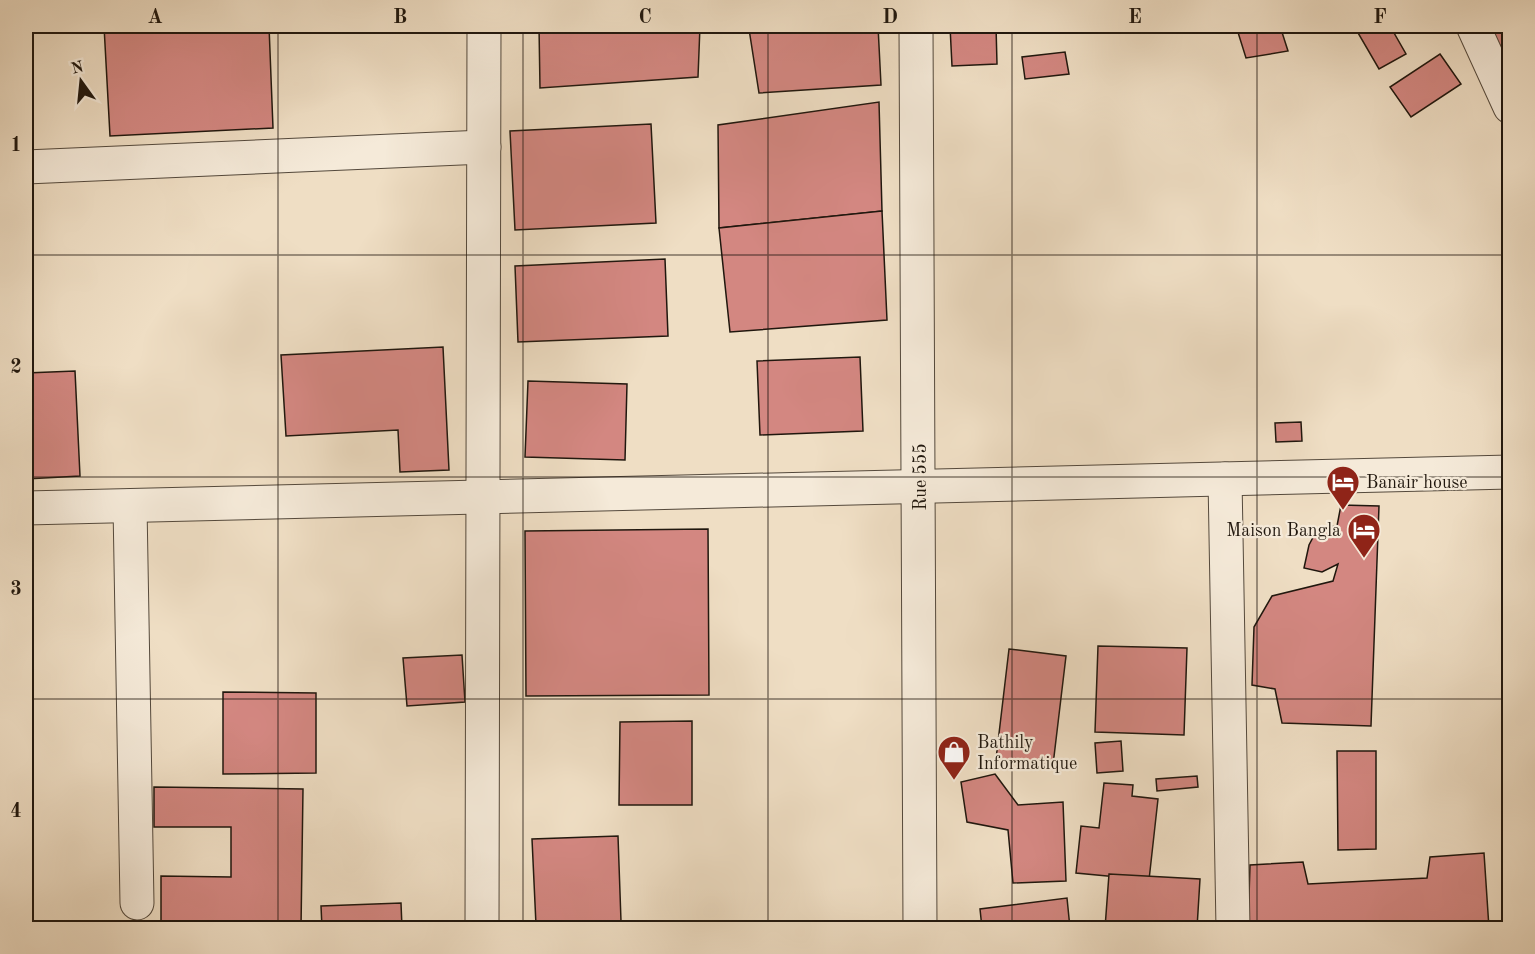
<svg xmlns="http://www.w3.org/2000/svg" width="1535" height="954" font-family="'Old Standard TT',serif">
<style>
.building{fill:#d38781;stroke:#20170e;stroke-width:1.5}
.lines{fill:none;stroke-linecap:round;stroke-linejoin:round}
.minor-casing{stroke:#54493c;stroke-width:35}
.tertiary-casing{stroke:#54493c;stroke-width:35}
.minor{stroke:#f5ead9;stroke-width:33}
.tertiary{stroke:#f5ead9;stroke-width:33}
.grid{fill:none;stroke:#20170e;stroke-width:1.5;stroke-opacity:0.55}
.labels{text-anchor:middle;stroke-width:4.5;stroke-linejoin:round;paint-order:stroke}
.street-label{font-size:18px;fill:#20170e;stroke:#f5ead9}
.poi-label{font-size:18px;fill:#20170e;stroke:#f5ead9;text-anchor:start}
.neatline{fill:none;stroke:#20170e;stroke-width:2}
.grid-label{font-size:20px;text-anchor:middle;font-weight:bold;fill:#20170e}
</style>
<rect width="100%" height="100%" fill="#efdec4"/>
<filter id="stains"><feTurbulence type="fractalNoise" baseFrequency=".00333" numOctaves="4"/><feColorMatrix values="0 0 0 0 .2 0 0 0 0 .09 0 0 0 0 .02 0 0 0 .5 -.17"/></filter>
<radialGradient id="worn" r=".72"><stop offset=".6" stop-color="#630" stop-opacity="0"/><stop offset="1" stop-color="#630" stop-opacity=".3"/></radialGradient>
<!-- building -->
<g class="building">
<path d="M104,26h165l4,102 -163,8z"/>
<path d="M539,26h161l-2,51 -158,11z"/>
<path d="M816,26h62l3,59 -122,8 -10,-64 67,1z"/>
<path d="M950,26h46l1,38 -45,2z"/>
<path d="M1236,26h44l8,25 -42,7z"/>
<path d="M1354,26h36l16,28 -27,15z"/>
<path d="M1490,26h20v35l-22,-34z"/>
<path d="M1065,52l4,22 -44,5 -3,-22z"/>
<path d="M1440,54l21,30 -50,33 -21,-30z"/>
<path d="M879,102l3,109 -163,17 -1,-103z"/>
<path d="M651,124l5,99 -141,7 -5,-99z"/>
<path d="M882,211l5,109 -157,12 -11,-104z"/>
<path d="M665,259l3,77 -150,6 -3,-76z"/>
<path d="M443,347l6,123 -49,2 -2,-42 -112,6 -5,-81z"/>
<path d="M860,357l3,74 -103,4 -3,-74z"/>
<path d="M75,371l5,105 -54,3v-106z"/>
<path d="M528,381l99,3 -2,76 -100,-3z"/>
<path d="M1301,422l1,19 -26,1 -1,-19z"/>
<path d="M1341,505l38,1 -8,220 -89,-3 -7,-34 -23,-4 2,-58 18,-31 61,-15 5,-17 -16,8 -18,-4 5,-23 9,-17 19,-2z"/>
<path d="M708,529l1,166 -183,1 -1,-165z"/>
<path d="M1098,646l89,2 -3,87 -89,-3z"/>
<path d="M1009,649l57,7 -13,109 -57,-6z"/>
<path d="M462,655l3,47 -58,4 -4,-48z"/>
<path d="M223,692l93,1v80l-93,1z"/>
<path d="M692,721v84h-73l1,-83z"/>
<path d="M1121,741l2,30 -26,2 -2,-30z"/>
<path d="M1337,751h39v98l-38,1z"/>
<path d="M995,774l23,31 45,-3 3,79 -53,2 -5,-53 -41,-8 -6,-40z"/>
<path d="M1197,776l1,11 -41,4 -1,-12z"/>
<path d="M1104,783l29,2 -1,11 26,3 -9,81 -73,-7 5,-47 18,2z"/>
<path d="M154,787l149,2 -2,139h-140v-52l70,1v-50h-77z"/>
<path d="M618,836l3,85 -85,4 -4,-86z"/>
<path d="M1484,853l5,75h-241l2,-63 53,-3 5,22 119,-6 3,-21z"/>
<path d="M1109,874l91,5 -3,49h-92z"/>
<path d="M1067,898l3,30h-88l-2,-19z"/>
<path d="M401,903l1,25h-80l-1,-22z"/>
</g>
<g class="lines">
<!-- minor casing -->
<g class="minor-casing">
<g id="minor">
<path d="M1473,26l37,81"/>
<path d="M26,167l458,-20"/>
<path d="M1225,479l8,449"/>
<path d="M130,506l7,397"/>
<path d="M26,508l1484,-36"/>
<path d="M482,928l2,-902"/>
</g>
</g>
<!-- tertiary casing -->
<g class="tertiary-casing">
<path id="tertiary" d="M916,26l4,902"/>
</g>
<!-- minor -->
<use href="#minor" class="minor"/>
<!-- tertiary -->
<use href="#tertiary" class="tertiary"/>
</g>
<!-- grid -->
<path class="grid" d="M278,26v902M523,26v902M768,26v902M1012,26v902M1257,26v902M26,255h1484M26,477h1484M26,699h1484"/>
<!-- icons -->
<defs>
<g id="hotel-pin" transform="scale(1.725)"><path d="M0 17L-7.5 6A9.5 9.5 0 1 1 7.5 6Z" fill="#8f2418" stroke="#f5ead9"/><path d="M-6-4.5h1.5V1H6V5H4.5V3h-9V5H-6ZM-4 0a1.8 1.8 0 1 1 3.6 0ZM.5 0V-2.5h3Q6-2.5 6 0Z" fill="#fff"/></g>
<g id="shop-pin" transform="scale(1.725)"><path d="M0 17L-7.5 6A9.5 9.5 0 1 1 7.5 6Z" fill="#8f2418" stroke="#f5ead9"/><path d="M-5-2.5h2.3a2.7 3.5 0 0 1 5.4 0H5L5.5 6h-11ZM-1.5-2.5h3a1.5 2.3 0 0 0-3 0Z" fill="#fff"/></g>
</defs>
<g fill-rule="evenodd">
<use href="#hotel-pin" x="1343" y="482"/>
<use href="#hotel-pin" x="1364" y="530"/>
<use href="#shop-pin" x="954" y="752"/>
</g>
<g class="labels">
<!-- street labels -->
<g class="street-label">
<text transform="translate(920 477) rotate(-90)" y="6">Rue 555</text>
</g>
<!-- poi labels -->
<g class="poi-label">
<text x="1366" y="488">Banair house</text>
<text x="1341" y="536" text-anchor="end">Maison Bangla</text>
<text x="977" y="748">Bathily<tspan x="977" dy="21">Informatique</tspan></text>
</g>
</g>
<!-- margin -->
<rect width="1535" height="954" fill="none" stroke="#efdec4" stroke-width="66"/>
<!-- north arrow -->
<g transform="translate(81 81) rotate(345)" stroke="#f5ead9" stroke-width="4.5" paint-order="stroke">
<path d="M0-4.5L10 22L0 15L-10 22Z" fill="#20170e"/>
<text y="-9" font-size="16" font-weight="bold" text-anchor="middle" fill="#20170e">N</text>
</g>
<rect x="33" y="33" width="1469" height="888" class="neatline"/>
<g class="grid-label">
<text x="155" y="23">A</text>
<text x="400" y="23">B</text>
<text x="645" y="23">C</text>
<text x="890" y="23">D</text>
<text x="1135" y="23">E</text>
<text x="1380" y="23">F</text>
<text x="16" y="151">1</text>
<text x="16" y="373">2</text>
<text x="16" y="595">3</text>
<text x="16" y="817">4</text>
</g>
<rect width="100%" height="100%" filter="url(#stains)"/>
<rect width="100%" height="100%" fill="url(#worn)"/>
</svg>
